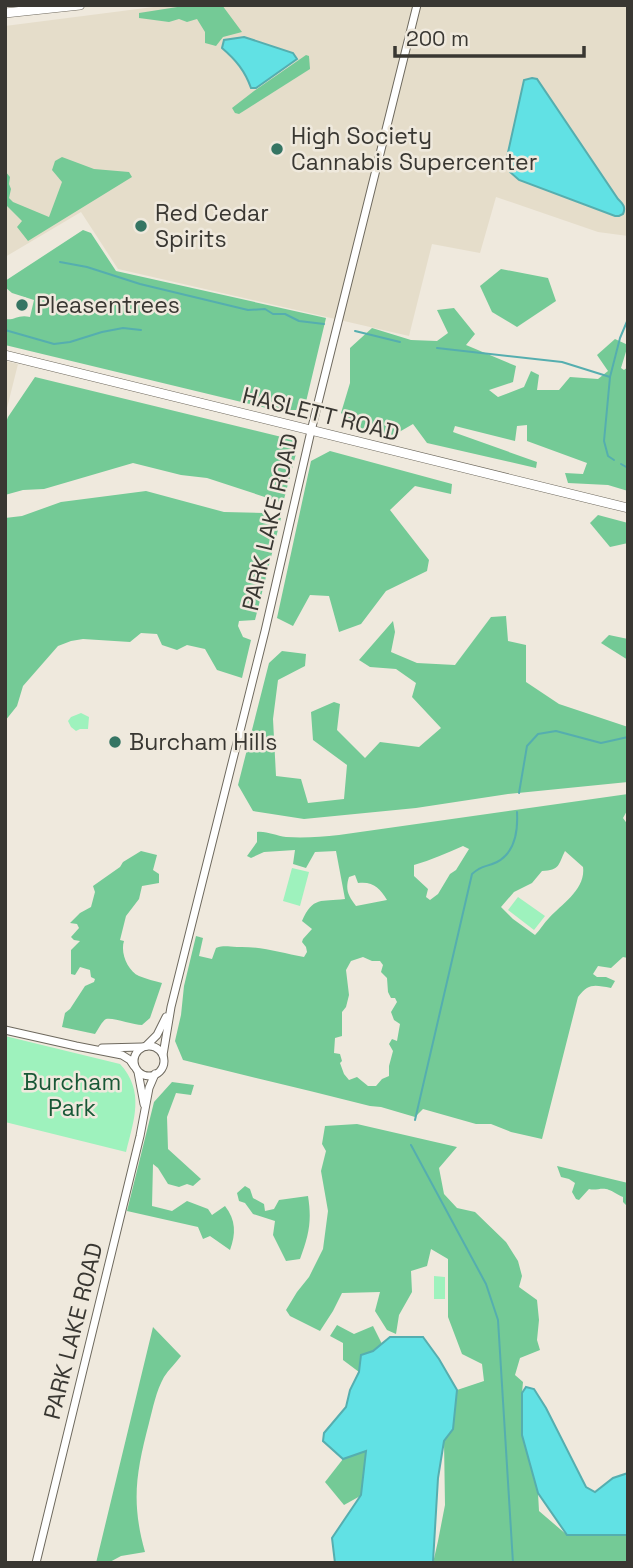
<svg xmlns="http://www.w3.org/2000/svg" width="633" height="1568" font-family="'Space Grotesk',sans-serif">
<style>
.built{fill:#e5ddca}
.green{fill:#9ef2bd}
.forest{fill:#74ca96;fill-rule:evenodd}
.water{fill:#61e1e4;stroke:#55aeaf;stroke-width:2}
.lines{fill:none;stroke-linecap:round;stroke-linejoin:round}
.stream{stroke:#55aeaf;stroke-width:2}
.minor-casing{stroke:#6e695e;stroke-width:9}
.major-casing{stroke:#6e695e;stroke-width:10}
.minor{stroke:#fff;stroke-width:7}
.major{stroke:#fff;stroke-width:9}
.poi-dot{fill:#357563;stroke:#efe9dd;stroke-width:2.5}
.labels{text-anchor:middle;stroke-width:5;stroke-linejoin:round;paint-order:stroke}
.poi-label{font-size:23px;fill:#393732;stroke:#efe9dd;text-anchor:start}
.street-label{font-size:23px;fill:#393732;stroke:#efe9dd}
.park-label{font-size:23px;fill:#185836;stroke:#efe9dd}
</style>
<rect width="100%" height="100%" fill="#efe9dd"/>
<!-- built -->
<g class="built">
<path d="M169,5h459v231l-30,-4 -102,-35 -16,56 -48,-9 -23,92 -291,-67 -37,-57 -76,45v-231z"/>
<path d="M5,361l13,3 -13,52z"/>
</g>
<!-- green -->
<g class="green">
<path d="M81,713l8,4 -1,12h-8l-4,2 -5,-4 -3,-6 3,-4z"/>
<path d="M292,868l17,4 -9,34 -17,-5z"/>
<path d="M518,897l27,19 -11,14 -26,-20z"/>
<path d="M5,1036l115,28c25,27 14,56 6,88l-121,-30z"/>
<path d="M434,1276l11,1v22h-11z"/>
</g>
<!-- forest -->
<g class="forest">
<path d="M190,5h32l20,27 -19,5 -7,9 -11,-3v-11l-8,-13 -10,3 -8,-3 -10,3 -30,-4v-5z"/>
<path d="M306,55l3,1 1,13 -71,45 -4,-1 -3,-5 22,-17z"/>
<path d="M62,157l32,12 35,3 3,5 -104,64 -11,-14 5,-6 -17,-17v-33l5,6 -1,7 2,5 -2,9 4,4 36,15 13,-35 -10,-12 3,-9z"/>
<path d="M83,230l8,3 25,38 210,47 -21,88 -6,4h-24l-270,-65v-26c9,2 13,-5 25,-2l4,-17 -22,-7 -7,-6v-6z"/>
<path d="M501,269l47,9 8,23 -39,26 -25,-15 -12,-26z"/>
<path d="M454,308l21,26 -9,11 50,21 -3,16 -24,8 9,7 26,-10 7,-16 8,4 -2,15h22l11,-13 28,2 10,-8 -11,-16 18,-16 13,6 -7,23 3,2 4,-3v124l-20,-6 -40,-2 -3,-10 18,1 4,-11 -60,-22v-16l-10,1 -2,15 -60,-15 -2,6 84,30 -1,6 -109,-25 -14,-19 -19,11 -32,-5 -21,-17 9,-30v-35l22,-20 39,12 26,1 11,-8 -11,-23z"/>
<path d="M35,377l259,63 3,10 -14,53 -76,-25 -26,-3 -48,-12 -89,26 -21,1 -18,5v-70l3,-8z"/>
<path d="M330,451l122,33 -1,10 -36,-8 -25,24 39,50 -2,11 -41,20 -25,33 -22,8 -10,-36 -19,-1 -17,31 -16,-8 34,-157z"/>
<path d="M146,491l78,21 40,1 17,5 -26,102 -16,1 -1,5 5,11 8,3 -9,38 -25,-8 -12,-21 -18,-4 -10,5 -15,-5 -5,-11 -16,-1 -11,9 -47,-3 -12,2 -13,5 -35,40 -6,20 -12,15v-203l17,-2 39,-14z"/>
<path d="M598,515l30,8v20l-18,4 -20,-24z"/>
<path d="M506,616l2,25 18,4v37l33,22 69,23v55l-120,12 -92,14 -112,11 -51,-8 -15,-26 31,-122 13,-12 24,3 -1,12 -27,14 -5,39 3,57 25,3 7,24 36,-4 3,-34 -34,-25 -2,-28 23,-10 6,2 -3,26 28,28 15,-16 39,5 22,-19 -29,-31 4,-14 -20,-14 -26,-2 -11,-7 34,-39 2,11 -4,20 26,11 38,2 36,-48z"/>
<path d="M609,635l19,4v21l-27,-17z"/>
<path d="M628,794v15l-5,9 5,7v133l-5,-1 -12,11 -13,-2 -5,8 4,3h9l9,4 -4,7c-17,-3 -22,-5 -33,9l-36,142 -31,-7 -20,-8h-15l-53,-15 -8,8 -34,-10 -11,-1c-62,-16 -124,-30 -187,-46l-8,-19 6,-26 3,-29 12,-50 7,2 -4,18 13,3 4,-11c9,-3 12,-1 21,-1 23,-1 44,6 67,10l3,-5 -1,-5 -4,-5 1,-3 9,-10 -10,-8c11,-25 19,-19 43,-22l-9,-48 -21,1 -9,16 -13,-4 2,-14 -31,2 -13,6 -4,-2 10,-14v-10c10,-1 19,4 29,5 18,1 35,0 53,-2zM463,846l6,3 -13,21 -6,4 -12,20 -8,6 -4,-3 2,-8 -14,-13v-11c17,-5 33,-12 49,-19zM565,851l18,16c3,22 -21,37 -34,51 -5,5 -9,12 -14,17l-22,-16 -12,-12 13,-15 18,-9 10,-12c18,-1 16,-6 23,-20zM355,875l3,8c15,-2 22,5 29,17l-31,6c-8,-10 -11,-17 -7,-29zM363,957l9,4h8l3,4 -2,7 6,6 1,14 3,6h4l2,4 -6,10 3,8 6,4 -3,17 -5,-2 -3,5 4,7 -4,15v10l-7,3 -6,7h-8l-11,-9 -8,3 -5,-6 -4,-11 2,-2 -2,-7 -6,-1 1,-15 7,-2v-24l4,-5 3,-12 -3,-25 5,-9z"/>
<path d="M141,851l16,4 -4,15 6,4v9l-17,3 -3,13 -13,17 -6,24 4,1c-4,12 4,30 15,35 7,3 16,5 23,7l-12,35 -8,7c-9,0 -29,-8 -36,-6 -4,2 -8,11 -11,15l-33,-7 3,-14 5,-4 15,-23 9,-4 1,-3 -4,-2 -1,-7 -10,-3 -5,8 -4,-1v-24l9,-9 -6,-1 -3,-3 8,-9 -2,-4 -7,-1 10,-10 11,-6 4,-15 -2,-6 27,-19 3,-5z"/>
<path d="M172,1082l22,3 -3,10 -15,-2 -9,24 1,32 33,30 -8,7 -6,-2 -8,3 -11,-3 -10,-16 -5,-4 -1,42 20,5 15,-10 21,8 4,6 13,-9c11,14 11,28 5,44l-20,-14 -7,3 -5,-12 -71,-16 27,-109z"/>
<path d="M357,1124l100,23 -18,21 5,26 13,14 18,4 31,30 12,19 4,15 -3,11 18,13 2,20 -2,20 3,10 -20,8 -5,17 8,7 -1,11 16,100 1,18 28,24h61v28h-195l5,-22 7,-36 -1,-64 9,-12 4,-39 27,-9 -2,-17 -20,-10 -14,-37v-58l-17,-10 -4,17 -16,5 1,21 -13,23 -3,19 -9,-4 -12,-19 5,-19 -38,1 -9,18 -13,20 -30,-15 -4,-6 11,-18 12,-15 14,-28 5,-38 -7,-40 5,-20 -4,-7 3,-18z"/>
<path d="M557,1166l71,17v24l-5,-5v-5c-5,-2 -10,-6 -14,-7 -7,-3 -13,1 -20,-1l-10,11 -3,-1 -4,-7 3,-9 -6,-4 -8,-2z"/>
<path d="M245,1186l5,3 3,9 11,6 1,7 9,-2 5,-9 29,-4c4,25 1,39 -8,63l-14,2 -13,-26 2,-14 -22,-7 -8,-11 -6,-2 -2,-8z"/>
<path d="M337,1325l17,9 19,-8 9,18 -9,7 -12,4 -2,17 -16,-12v-17l-13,-7z"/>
<path d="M153,1327l28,29c-5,7 -12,13 -17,21 -8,14 -11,31 -15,46 -13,50 -18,79 -4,129l-24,4 -13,7h-12z"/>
<path d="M366,1450l-4,45 -18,10 -19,-23 18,-23z"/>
</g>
<!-- water -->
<g class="water">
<path d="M244,37l49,16 4,6 -41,29h-5c-6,-17 -15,-28 -29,-40l2,-8z"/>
<path d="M532,78l5,1 81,120c5,5 8,8 5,15l-4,2h-4l-96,-36 -9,-8 -3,-15 17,-77z"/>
<path d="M390,1337h33l16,22 18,31 -4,39 -9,12 -6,37 -5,84 -98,1 -3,-25 29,-43 5,-44 -23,8 -20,-18 1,-8 22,-26 4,-17 9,-18 2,-17 12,-4z"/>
<path d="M526,1387l8,2 12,19 40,79 9,5 18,-14 15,-5v62h-61l-29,-42 -16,-58v-42z"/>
</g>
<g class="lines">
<!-- stream -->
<g class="stream">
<path d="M60,262l27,5 53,17 108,26 17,-1 8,5h12l14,7 25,3"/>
<path d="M5,330l49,14 16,-2 32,-10 21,-4 18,2"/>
<path d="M355,331l45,11"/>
<path d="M437,348l125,14 48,15"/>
<path d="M614,460l-6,-4 -4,-15 6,-64 10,-39 8,-19"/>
<path d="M621,464l7,4"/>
<path d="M519,793l8,-47 11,-12 18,-3 45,12 27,-6"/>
<path d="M415,1120l57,-246c11,-10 13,-6 25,-12 19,-10 21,-32 20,-50"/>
<path d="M411,1145l75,139 12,36 15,243"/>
</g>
<!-- minor casing -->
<g class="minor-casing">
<g id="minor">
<path d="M5,1030l71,16 46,9 8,5 4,6"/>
<circle cx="149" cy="1061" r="15"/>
<path d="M146,1046l11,-11 9,-18"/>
<path d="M102,1048l40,-1"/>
<path d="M163,1055l8,-48 94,-376 46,-200 106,-426"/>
<path d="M138,1072l6,32"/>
<path d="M36,1563l104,-427 9,-48 6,-14"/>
</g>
</g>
<!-- major casing -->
<g class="major-casing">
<g id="major">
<path d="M5,13l75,-8"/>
<path d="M5,355l623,153"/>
</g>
</g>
<!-- minor -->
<use href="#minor" class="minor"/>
<!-- major -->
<use href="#major" class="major"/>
</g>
<!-- markers -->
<g class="poi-dot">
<circle cx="277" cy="149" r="7"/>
<circle cx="141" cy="226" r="7"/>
<circle cx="22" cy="305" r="7"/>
<circle cx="115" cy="742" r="7"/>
</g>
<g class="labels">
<!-- poi labels -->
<g class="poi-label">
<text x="291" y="144">High Society<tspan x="291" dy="26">Cannabis Supercenter</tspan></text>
<text x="155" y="221">Red Cedar<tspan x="155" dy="26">Spirits</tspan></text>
<text x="36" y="313">Pleasentrees</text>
<text x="129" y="750">Burcham Hills</text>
</g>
<!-- street labels -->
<g class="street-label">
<text transform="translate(321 414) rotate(14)" y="8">HASLETT ROAD</text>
<text transform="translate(270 522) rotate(-77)" y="8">PARK LAKE ROAD</text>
<text transform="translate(73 1331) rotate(-76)" y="8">PARK LAKE ROAD</text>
</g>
<!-- park labels -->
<g class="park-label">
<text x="72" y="1090">Burcham<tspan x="72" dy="26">Park</tspan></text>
</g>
</g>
<!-- border -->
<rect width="633" height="1568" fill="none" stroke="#393732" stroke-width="14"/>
<!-- scale -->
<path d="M395 46v10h189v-10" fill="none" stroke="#393732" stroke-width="3.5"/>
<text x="406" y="46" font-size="21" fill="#393732" stroke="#efe9dd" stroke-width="5" paint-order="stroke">200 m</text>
</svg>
